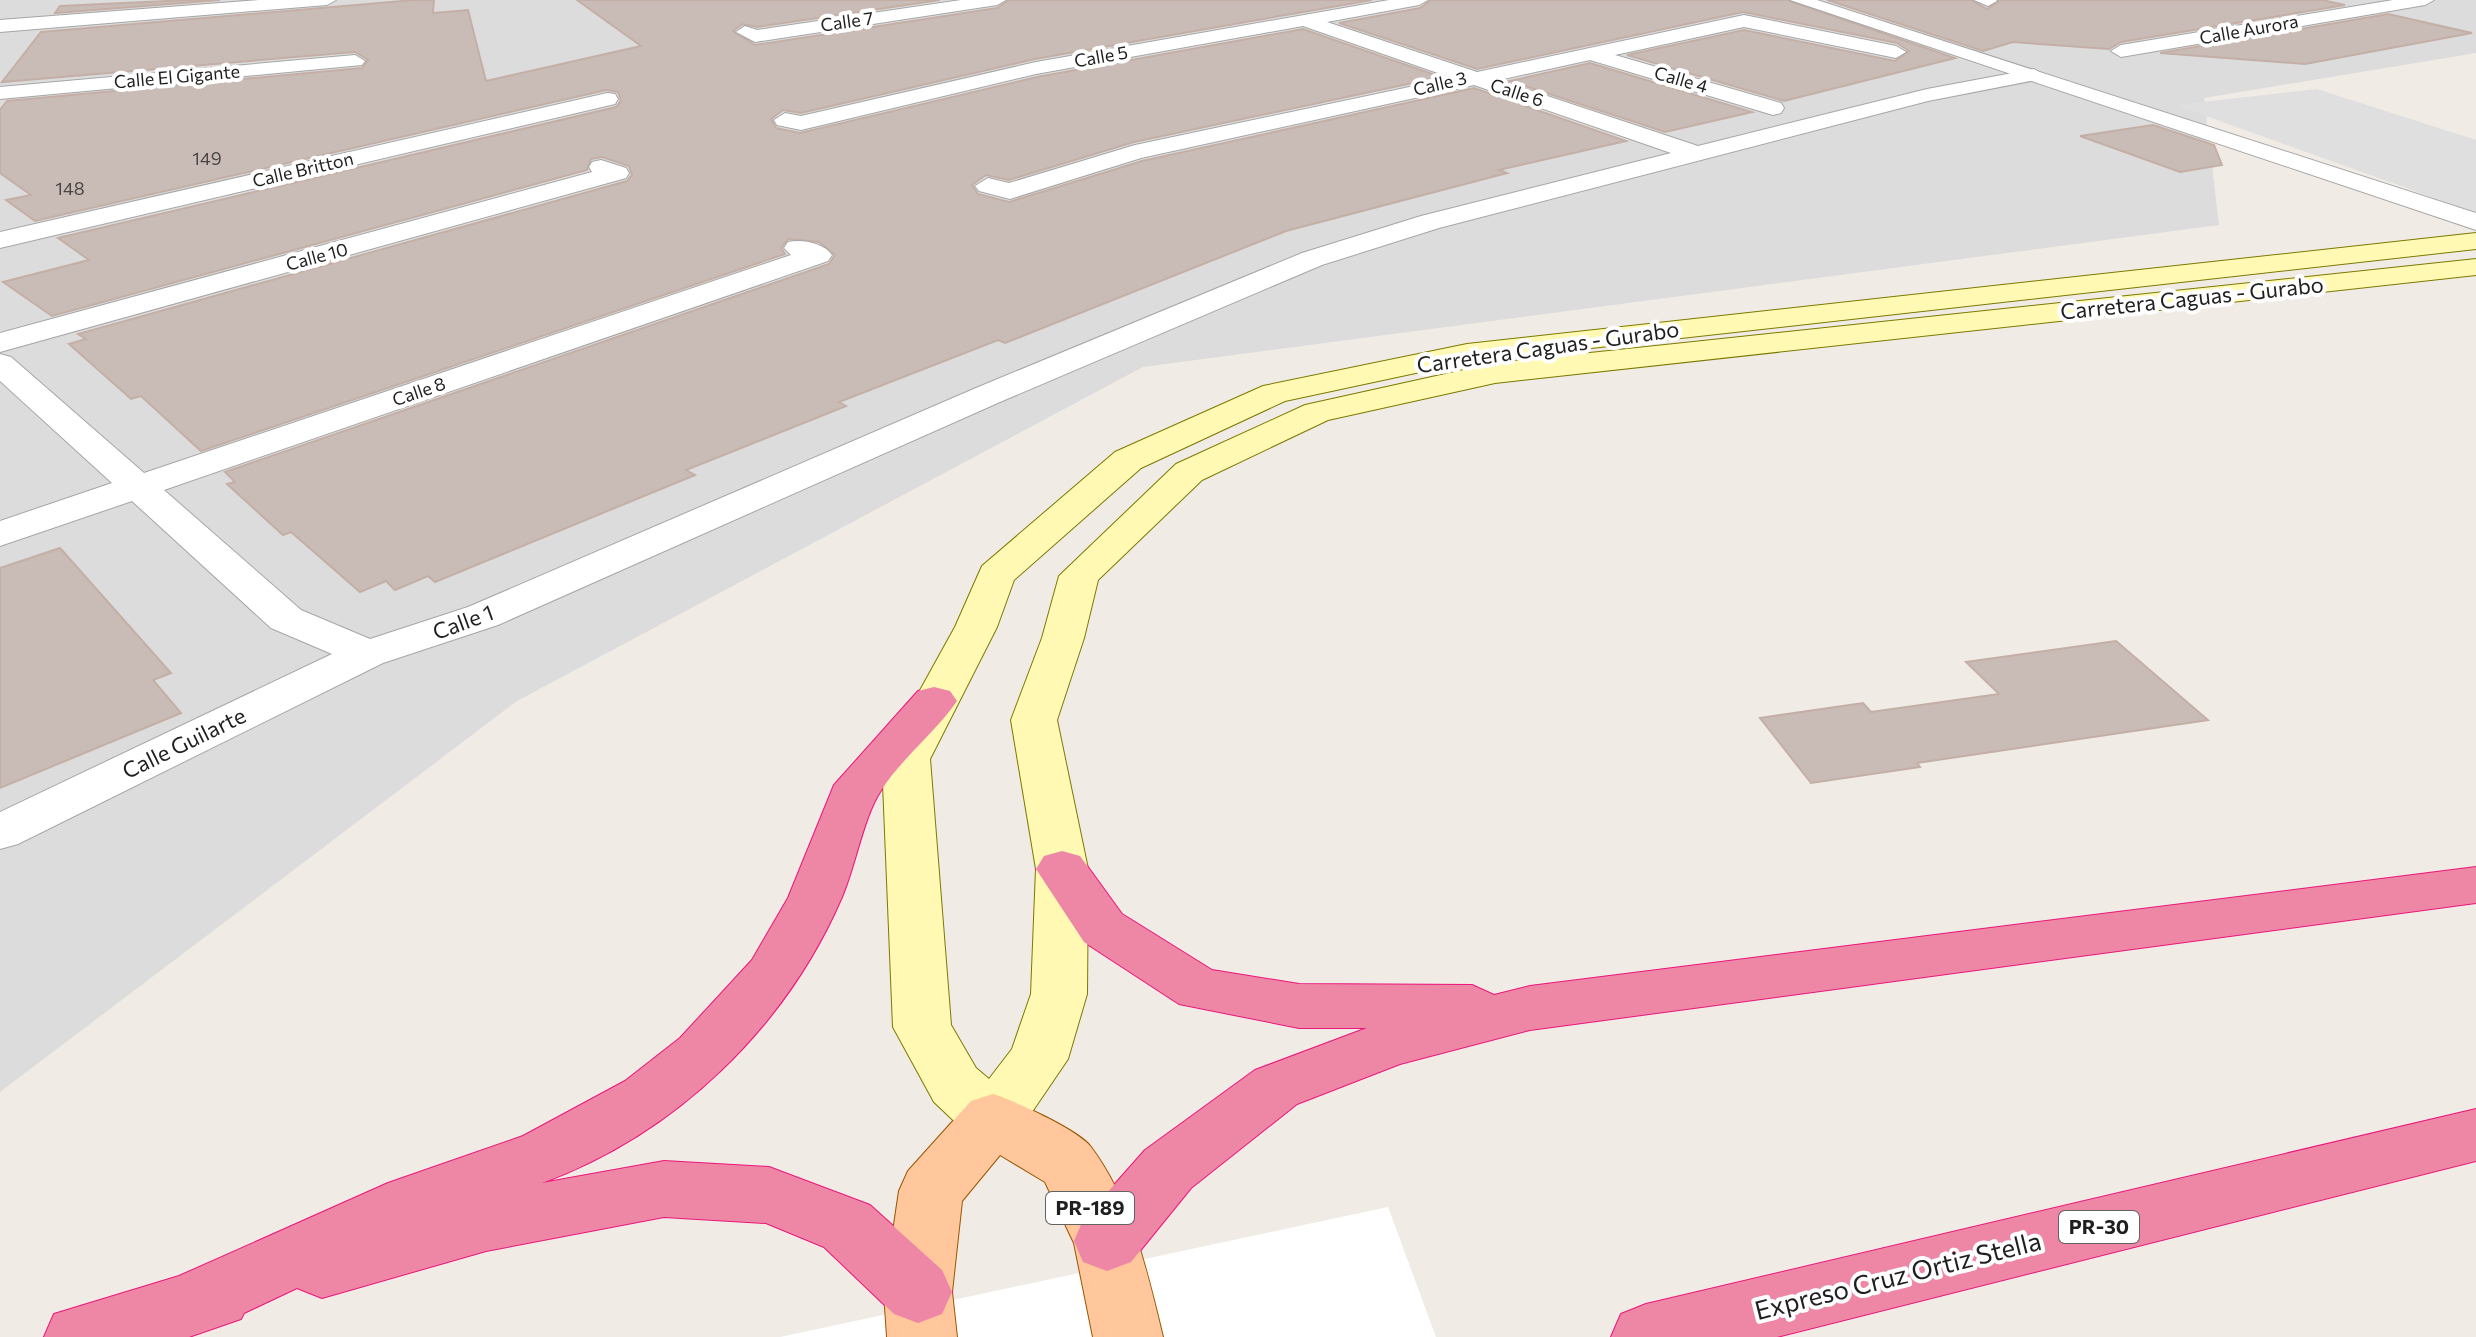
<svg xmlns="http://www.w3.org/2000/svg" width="2476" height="1337" font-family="Commissioner,sans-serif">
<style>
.residential{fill:#dddcdc}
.parking{fill:#dfdfdf}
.pier{fill:#fff}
.building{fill:#c9bcb7;stroke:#c4afa6;stroke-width:2}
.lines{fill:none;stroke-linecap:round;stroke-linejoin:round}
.minor-casing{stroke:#a6a6a6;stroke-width:2}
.tertiary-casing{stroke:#a6a6a6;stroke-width:2}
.secondary-casing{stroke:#7c7a00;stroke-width:2}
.primary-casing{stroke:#9a5400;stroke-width:2}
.motorway-casing{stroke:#ea1679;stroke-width:2}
.minor{fill:#fff;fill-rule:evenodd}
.tertiary{fill:#fff;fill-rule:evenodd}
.secondary{fill:#fff9b4;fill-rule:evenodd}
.primary{fill:#ffc79b;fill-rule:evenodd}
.motorway{fill:#ee86a6;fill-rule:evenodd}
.labels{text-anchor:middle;stroke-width:8;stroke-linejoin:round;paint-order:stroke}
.far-street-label{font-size:18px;fill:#1f1f1f;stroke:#fff}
.number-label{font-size:18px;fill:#4a4645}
.shield{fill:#fff;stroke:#626262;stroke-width:2}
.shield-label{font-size:20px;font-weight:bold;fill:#1f1f1f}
.street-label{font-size:22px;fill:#1f1f1f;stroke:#fff}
.near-street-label{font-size:26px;fill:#1f1f1f;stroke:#fff}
</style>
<rect width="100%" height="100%" fill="#f1ebe5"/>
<!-- residential -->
<path class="residential" d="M0,0h2476v53l-272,45 15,127 -1076,142 -626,334 -517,391z"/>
<!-- parking -->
<path class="parking" d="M2317,89l159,51v73l-301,-108z"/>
<!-- pier -->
<path class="pier" d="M1388,1207l48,130h-656z"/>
<!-- building -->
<g class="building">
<path d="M188,0h32l-165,13 5,-7z"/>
<path d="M414,0h20l-1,13 35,-3 18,71 155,-35 -64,-46h363l-183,27 -14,-3 -10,7 22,14 242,-37 12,-8h363l-337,59 -234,54 -18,-3 -12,9 5,9 24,5 237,-56 266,-48 138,48 -307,65 -125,38 -23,-5 -14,10 6,9 31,8 133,-41 332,-73 152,53 -127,29 8,3 -221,58 -281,112 -7,-3 -159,62 7,4 -160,64 9,5 -260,107 -7,-6 -33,14 -9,-9 -26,11 -69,-60 -8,3 -56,-51 8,-2 -10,-10 604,-208 6,-9 -16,-13 -31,-3 -7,9 4,6 -584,197 -60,-55 -10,3 -62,-55 17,-5 -8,-5 549,-153 5,-6 -3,-9 -27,-9 -11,2 -4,11 -535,146 -49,-34 86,-22 -31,-22 558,-131 5,-6 -3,-9 -12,-2 -571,131 -29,-21 25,-5 -31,-22v-63l7,-9 355,-33 6,-8 -13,-8 -353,30 39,-50z"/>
<path d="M1431,0h356l168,58 -171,43 -157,-46 117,-25 151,31 14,-10 -12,-8 -154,-31 -266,57 -138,-46 81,-15z"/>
<path d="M1827,0h144l16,9 13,-9h322l23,5 -224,37 -12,7 -96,-7 -30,9z"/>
<path d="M2388,14l84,19 -167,31 -145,-11z"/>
<path d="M1590,63l162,49 -87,20 -155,-51z"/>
<path d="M2153,125l61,20 8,20 -42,7 -100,-36z"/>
<path d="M60,548l111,125 -18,7 28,33 -181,75v-220z"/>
<path d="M2116,641l92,79 -291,43 3,4 -109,16 -51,-65 103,-15 8,9 128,-18 -33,-32z"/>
</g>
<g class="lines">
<!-- minor casing -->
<g class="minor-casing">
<g id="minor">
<path d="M259,0h77l-9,5 -327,27v-12z"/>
<path d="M961,0h45l-9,5 -242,37 -19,-10 9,-6 12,4z"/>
<path d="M1389,0h39l-9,5 -92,17 150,50 267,-57 152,31 10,6 -10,6 -152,-31 -129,28 166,48 3,5 -3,5 -8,2 -183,-55 -91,20 199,66 229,-57 107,-20 10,6 -3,4 -113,22 -489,127 -117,37 -322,137 -502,223 -115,38 -365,181 -18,5v-37l332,-158 -61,-26 -139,-127 -132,45v-25l112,-38 -112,-102v-27l11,3 133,116 647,-218 -7,-7 4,-6c14,-3 36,1 44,13l-4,6 -664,229 137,120 69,29 98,-32 508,-219 326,-135 119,-37 250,-63 -197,-68 -333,73 -131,41 -31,-8 -4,-5 13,-8 21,5 126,-38 317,-67 -149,-52 -267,48 -235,56 -24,-5 -3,-5 11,-7 16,3 235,-54z"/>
<path d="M1974,0h22l1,1 -9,5z"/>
<path d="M2393,0h41l-9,5 -304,52 -10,-6 10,-6z"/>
<path d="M355,55l10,6 -3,4 -362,34v-12z"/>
<path d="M607,93l8,1 3,5 -3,5 -615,144v-16z"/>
<path d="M601,160l25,8 3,5 -3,5 -626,174v-19l592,-161 -3,-5 3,-5z"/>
</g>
</g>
<!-- tertiary casing -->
<g class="tertiary-casing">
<path id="tertiary" d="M1790,0h27l659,213v17z"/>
</g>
<!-- secondary casing -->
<g class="secondary-casing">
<path id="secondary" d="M2476,233v16l-1009,113 -182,39 -144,67 -127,112 -17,47 -67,132 21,266 25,43 13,11 23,-30 19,-55 5,-125 -25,-149 31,-82 17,-62 117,-112 129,-59 190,-42 981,-104v16l-981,108 -167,37 -126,60 -104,100 -14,58 -27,82 31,149 -1,125 -19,65 -53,78 -22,7 -22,-7 -37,-35 -41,-75 -11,-268 73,-132 27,-61 133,-114 148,-66 204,-42z"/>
</g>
<!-- primary casing -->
<g class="primary-casing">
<path id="primary" d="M993,1094c20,6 87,37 98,53 41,55 56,124 72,190h-70l-19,-94 -29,-61 -45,-27 -38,46 -10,91 5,45h-70l-3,-45 15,-101 9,-20 63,-70z"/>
</g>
<!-- motorway casing -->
<g class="motorway-casing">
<g id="motorway">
<path d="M934,687l16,4 7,10c-22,32 -54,56 -75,88 -19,28 -26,76 -40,108 -56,130 -166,237 -300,286l122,-22 105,6 101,38 72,65 10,22 -10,22 -24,9 -24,-9 -70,-67 -58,-24 -102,-6 -178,34 -164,47 -25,-10 -53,25 -3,6 -52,18h-145l10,-23 125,-38 209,-93 135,-47 102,-55 55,-43 72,-78 36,-62 46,-113 84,-94z"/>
<path d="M1062,851l18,5 42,58 90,56 87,14 173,1 22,10 36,-9 946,-119v36l-946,127 -130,34 -103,40 -106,84 -60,74 -24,9 -24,-9 -9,-21 9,-21 62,-70 110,-80 112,-42h-68l-120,-24 -95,-62 -48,-73 8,-13z"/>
<path d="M2476,1109v52l-699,176h-166l10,-23 25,-10z"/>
</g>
</g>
<!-- minor -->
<use href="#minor" class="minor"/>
<!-- tertiary -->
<use href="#tertiary" class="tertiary"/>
<!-- secondary -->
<use href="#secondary" class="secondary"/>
<!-- primary -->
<use href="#primary" class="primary"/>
<!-- motorway -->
<use href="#motorway" class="motorway"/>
</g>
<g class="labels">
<!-- far-street labels -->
<g class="far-street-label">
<text transform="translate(847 22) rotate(-8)" y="6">Calle 7</text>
<text transform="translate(2249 30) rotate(-10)" y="6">Calle Aurora</text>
<text transform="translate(1101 57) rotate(-10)" y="6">Calle 5</text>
<text transform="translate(177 77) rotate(-5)" y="6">Calle El Gigante</text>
<text transform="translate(1681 80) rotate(16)" y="6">Calle 4</text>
<text transform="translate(1440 84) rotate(-13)" y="6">Calle 3</text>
<text transform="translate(1517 93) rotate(18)" y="6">Calle 6</text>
<text transform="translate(303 170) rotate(-13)" y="6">Calle Britton</text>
<text transform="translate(317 257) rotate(-15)" y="6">Calle 10</text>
<text transform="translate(419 392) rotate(-19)" y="6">Calle 8</text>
</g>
<!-- number labels -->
<g class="number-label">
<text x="207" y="165">149</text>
<text x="70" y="195">148</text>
</g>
<!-- shield labels -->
<g class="shield">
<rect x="1046" y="1192" width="88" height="32" rx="6"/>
<rect x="2059" y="1211" width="80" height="32" rx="6"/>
</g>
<g class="shield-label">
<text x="1090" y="1215">PR-189</text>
<text x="2099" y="1234">PR-30</text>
</g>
<!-- street labels -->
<g class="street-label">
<text transform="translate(2192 298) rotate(-6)" y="8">Carretera Caguas - Gurabo</text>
<text transform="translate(1548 347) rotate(-8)" y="8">Carretera Caguas - Gurabo</text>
<text transform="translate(463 622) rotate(-20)" y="8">Calle 1</text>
<text transform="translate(184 743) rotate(-26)" y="8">Calle Guilarte</text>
</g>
<!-- near-street labels -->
<g class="near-street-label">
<text transform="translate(1898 1276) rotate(-14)" y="9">Expreso Cruz Ortiz Stella</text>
</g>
</g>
</svg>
